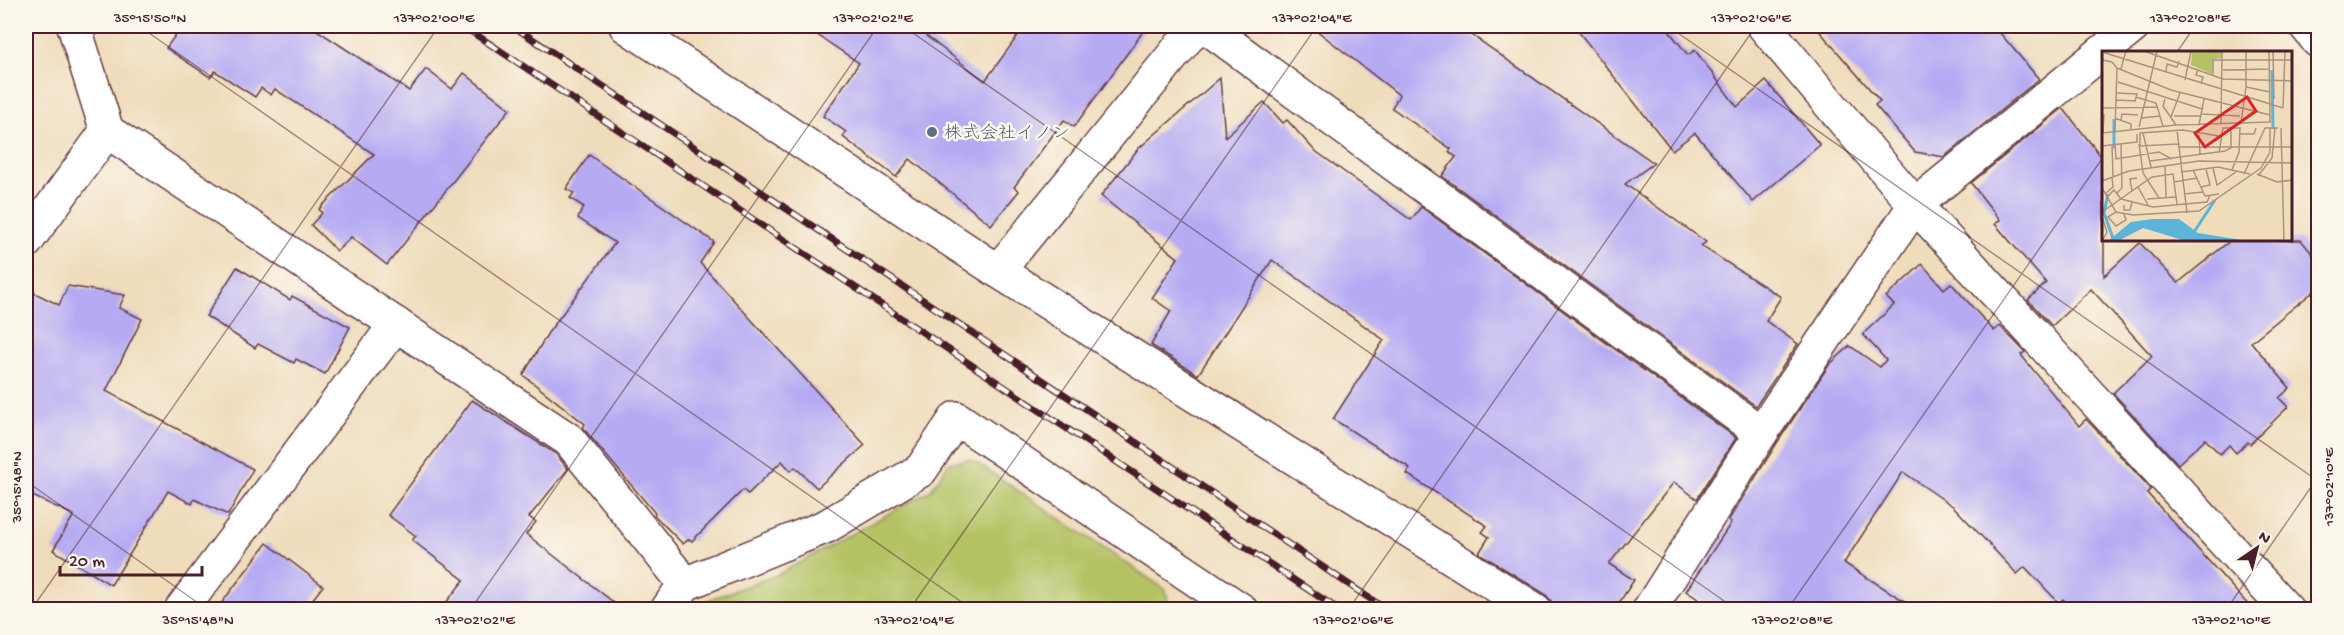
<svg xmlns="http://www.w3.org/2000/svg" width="2344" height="635" font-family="'Gochi Hand','Klee One',sans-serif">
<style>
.green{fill:#b4c264;stroke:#7f7048;stroke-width:1.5}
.building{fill:#b6abf3}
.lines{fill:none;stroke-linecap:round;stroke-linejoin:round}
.minor-casing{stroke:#633b41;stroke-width:36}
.highway-casing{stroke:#633b41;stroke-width:36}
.minor{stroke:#fff;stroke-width:33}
.highway{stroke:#fff;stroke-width:33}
.rail-casing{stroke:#4a1f2b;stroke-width:7}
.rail{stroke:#fbf7ec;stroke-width:4.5;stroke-dasharray:14;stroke-linecap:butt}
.ticks{fill:none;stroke:#4a1f2b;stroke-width:1.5;stroke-opacity:0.45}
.service-dot{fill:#5c6f8a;stroke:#fbf7ec;stroke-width:2}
.labels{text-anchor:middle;stroke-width:5;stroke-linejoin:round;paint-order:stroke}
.service-label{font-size:18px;fill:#4e5e75;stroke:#fbf7ec;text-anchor:start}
.inset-river{fill:none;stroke:#5db4da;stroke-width:3}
.inset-road{fill:none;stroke:#ad9081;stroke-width:1.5}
.view{fill:#d62828;fill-opacity:0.15;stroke:#d62828;stroke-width:3}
.inset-edge{fill:none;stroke:#4a1f2b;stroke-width:3}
.neatline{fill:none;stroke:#4a1f2b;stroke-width:2}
.ticks-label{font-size:15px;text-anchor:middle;fill:#4a1f2b}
</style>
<rect width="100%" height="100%" fill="#fbf7ec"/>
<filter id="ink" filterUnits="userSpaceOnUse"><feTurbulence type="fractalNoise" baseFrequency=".0167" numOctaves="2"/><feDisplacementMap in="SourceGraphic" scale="12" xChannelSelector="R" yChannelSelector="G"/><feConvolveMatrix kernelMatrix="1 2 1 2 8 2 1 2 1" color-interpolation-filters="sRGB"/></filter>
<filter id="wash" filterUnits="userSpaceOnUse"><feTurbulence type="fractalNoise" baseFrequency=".008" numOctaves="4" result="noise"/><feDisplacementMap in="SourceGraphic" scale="24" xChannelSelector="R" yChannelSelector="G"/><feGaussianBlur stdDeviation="1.35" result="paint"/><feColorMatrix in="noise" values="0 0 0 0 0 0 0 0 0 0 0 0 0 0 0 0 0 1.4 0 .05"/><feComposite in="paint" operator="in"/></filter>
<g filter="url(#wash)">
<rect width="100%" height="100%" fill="#efdcbb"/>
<!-- green -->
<path class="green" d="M971,459l195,131 3,19h-471l12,-10 67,-24 153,-84 19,-28z"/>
<g id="blocks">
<!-- building -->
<g class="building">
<path d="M182,26h129l98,65 17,-22 26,20 12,-16 46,36 -123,156 -36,-28 -14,14 -26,-26 11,-12 -3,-4 55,-55 -99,-65 -4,6 -10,-7 -6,9 -40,-26 -5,6 -44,-29z"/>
<path d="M804,26h109l72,55 40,-55h122l-73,101 -10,-7 -50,67 5,4 -28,34 -81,-66 -14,18 -53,-40 3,-5 -23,-16 36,-53z"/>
<path d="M1311,26h148l195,137 -29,21 81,58 -5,4 80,51 -15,24 32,23 -42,62 -314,-230 14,-19 -7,-5 2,-3 -59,-41 7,-13z"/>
<path d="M1574,26h91l23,29 7,-5 42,57 29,-26 54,64 -67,57 -58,-69 -23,17z"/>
<path d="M1815,26h179l45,53 -95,78 -29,-5 -40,-47 5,-4z"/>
<path d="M1220,78l5,59 39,-35 19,21 4,-3 27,30 97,70 10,-13 315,231 -39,61 -23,-17 -65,82 25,16 -19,29h-61l-3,-8 -6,-7 -66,-41 10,-16 -7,-5 5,-6 -80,-52 3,-6 -77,-49 51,-79 -112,-80 -74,115 -47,-30 20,-34 -19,-13 26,-40 -77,-62 37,-47z"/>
<path d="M2063,108l41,52v116l36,-33 38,40 53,-43h70l18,22v25l-68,55 39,46 -11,10 9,9 -38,37 -2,-2 -12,11 -7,-8 -9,9 -15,-15 -27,25 -65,-71 39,-37 -61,-67 -39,37 -24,-26 18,-17 -51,-59 5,-4 -29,-37z"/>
<path d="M589,155l125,87 -14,21 165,182 -48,43 -22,-21 -4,4 -9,-10 -34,33 -5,-4 -51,51 -3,-2 -6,5 -29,-29 1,-2 -72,-85 2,-4 -62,-49 25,-42 67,-90 -37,-25 6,-11 -14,-9 4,-5 -8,-4z"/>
<path d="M1922,264l22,25 7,-6 43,48 6,-5 25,26 -4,3 58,71 7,-7 65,70 -4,4 105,116h-180l-9,-10 -4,4 -34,-36 -8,7 -63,-67 -51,-35 -59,91 73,46h-204l-27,-18 45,-68 -3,-2 49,-78 52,-78 21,-19 30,21 6,-7 -23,-26 31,-29 -8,-8z"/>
<path d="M237,267l53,33 2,-4 58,31 -25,47 -29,-15 -2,4 -36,-19 -3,4 -49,-32z"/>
<path d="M68,286l57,9 -6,13 23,11 -36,72 147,78 -25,46 -34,-16 -2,5 -24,-13 -57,94 -58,-35 21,-35 -48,-22v-180l9,-20 24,12z"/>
<path d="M472,400l84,54 12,15 -39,48 7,5 -10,12 96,75h-181l23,-29 -52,-40 4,-4 -28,-21z"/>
<path d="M267,543l56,43 -18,23h-88z"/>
</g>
</g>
</g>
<g filter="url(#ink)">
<use href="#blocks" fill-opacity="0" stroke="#633b41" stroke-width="1.5"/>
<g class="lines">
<!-- minor casing -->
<g class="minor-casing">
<g id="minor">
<path d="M74,26l33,105 462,309 116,144"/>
<path d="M626,26l372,245 537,339"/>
<path d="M1205,26l556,407"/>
<path d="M1764,26l151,179 372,405"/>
<path d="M26,242l81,-111"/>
<path d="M998,271l199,-245"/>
<path d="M181,610l215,-286"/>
<path d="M667,610l18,-26 142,-58 94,-56 35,-52 285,192"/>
<path d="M1649,610l112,-177 154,-228 219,-179"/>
</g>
</g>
<!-- highway casing -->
<g class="highway-casing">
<path id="highway" d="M2306,26l12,15"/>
</g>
<!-- minor -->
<use href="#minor" class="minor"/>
<!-- highway -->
<use href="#highway" class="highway"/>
<!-- rail casing -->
<g class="rail-casing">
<g id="rail">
<path d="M463,26l876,584"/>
<path d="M513,26l874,584"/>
</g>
</g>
<!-- rail -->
<use href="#rail" class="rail"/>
</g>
</g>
<!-- ticks -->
<path class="ticks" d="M139,26l834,584M903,26l834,584M1668,26l650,455M2177,52l18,-26M26,481l182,129M31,610l408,-584M470,610l408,-584M909,610l408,-584M1348,610l408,-584M1787,610l317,-454M2226,610l92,-133"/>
<!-- markers -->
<circle class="service-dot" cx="932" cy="132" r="6"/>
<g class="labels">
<!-- service labels -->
<g class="service-label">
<text x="944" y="138">株式会社イノン</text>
</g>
</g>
<!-- overview -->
<g transform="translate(2102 51)">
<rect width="190" height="190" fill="#efdcbb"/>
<path d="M90,0h29l1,7 -9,1 -1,15 -21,-9z" fill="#b4c264"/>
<path d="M51,168h26l19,14 50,8h-62l-43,-13 -25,13h-10l23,-19z" fill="#5db4da"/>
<path class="inset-river" d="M170,19l1,59M12,68v29M6,143l-4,19 10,28M92,181l21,-32"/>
<path class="inset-road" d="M42,0l79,28 70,2M171,0l1,48M0,1l181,56M0,9l10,2 5,6 -2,63M15,17l54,22 99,25M19,18l5,-18M96,18l-2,6 7,2 -2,7M121,19l47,-1M64,20l1,-7 10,3 2,-6M111,24v-15h80M83,29l6,-29M16,31l84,27M144,36l24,5M34,46l20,6 7,23M63,48l-2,7 13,19M14,49l19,1 2,-7 -20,-1M0,57l55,-1M181,57l2,-57M2,63l-1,19 73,-8 94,-3 -1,-71M100,63l38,2M72,65h26M69,66l9,-24M13,67l16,6v6M39,67l19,-2M19,69l1,-6 16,1M139,72l5,-36v-36M119,73l1,-73M97,74l5,-26M37,76l18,-76M179,77l3,113M75,79l10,83M41,82l8,34M138,83h14l2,-6M97,84l1,19M37,93l4,29 16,25M76,93l-38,2v-13l43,-3 36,6M10,94l1,31M13,94l1,14 43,-7 13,7M0,95l35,-4v-8M76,96h115M117,102l4,-25h17l-1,24 -7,18M48,110l75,-10 6,-3v-20M63,115l1,31M111,117l4,17 19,-13M91,119l12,26 14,-2M79,121l37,-5 32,7M142,123l21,-46h10M155,123l20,8 16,-2M156,125l14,-18 3,-30h3M0,130l27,-10 70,-10 94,2M72,131l23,-4M36,136l10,18M99,136l9,-2 -4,-16M0,137l14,24 17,3 66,-4 62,-43 9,-16v-24M30,140l-2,-12 7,-1M4,142l7,-6 -1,-10M15,142l5,-5 -1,-44M82,143l19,-2M6,145l6,-6 7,9 32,8 54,-5 3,-7M45,148l29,-2M22,154v5h6l2,-8M0,161l50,-35 21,-3 4,30M14,161l-8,5 8,9 10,-6 -2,-6M0,166l5,15 -5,9"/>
<path class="view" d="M145,46l9,14 -51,36 -10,-14z"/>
<rect width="190" height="190" class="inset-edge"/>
</g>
<!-- margin -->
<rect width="2344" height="635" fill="none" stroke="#fbf7ec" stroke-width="66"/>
<!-- north arrow -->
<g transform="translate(2257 548) rotate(35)" stroke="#fbf7ec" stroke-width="4.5" paint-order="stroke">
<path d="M0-4.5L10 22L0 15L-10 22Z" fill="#4a1f2b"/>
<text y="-9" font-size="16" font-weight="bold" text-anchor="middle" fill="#4a1f2b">N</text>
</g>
<!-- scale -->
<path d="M60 566v9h142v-9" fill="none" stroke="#4a1f2b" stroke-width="3"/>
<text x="69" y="566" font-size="18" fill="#4a1f2b" stroke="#fbf7ec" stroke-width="4.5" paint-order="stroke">20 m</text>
<rect x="33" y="33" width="2278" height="569" class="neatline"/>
<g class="ticks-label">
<text x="150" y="22">35°15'50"N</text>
<text x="434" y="22">137°02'00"E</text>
<text x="873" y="22">137°02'02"E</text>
<text x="1312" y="22">137°02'04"E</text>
<text x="1751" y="22">137°02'06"E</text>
<text x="2190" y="22">137°02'08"E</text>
<text transform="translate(16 487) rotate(-90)" y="5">35°15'48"N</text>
<text transform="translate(2328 487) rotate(-90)" y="5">137°02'10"E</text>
<text x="198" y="624">35°15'48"N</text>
<text x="475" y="624">137°02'02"E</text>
<text x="914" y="624">137°02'04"E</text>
<text x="1353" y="624">137°02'06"E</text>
<text x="1792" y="624">137°02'08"E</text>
<text x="2231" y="624">137°02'10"E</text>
</g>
</svg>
